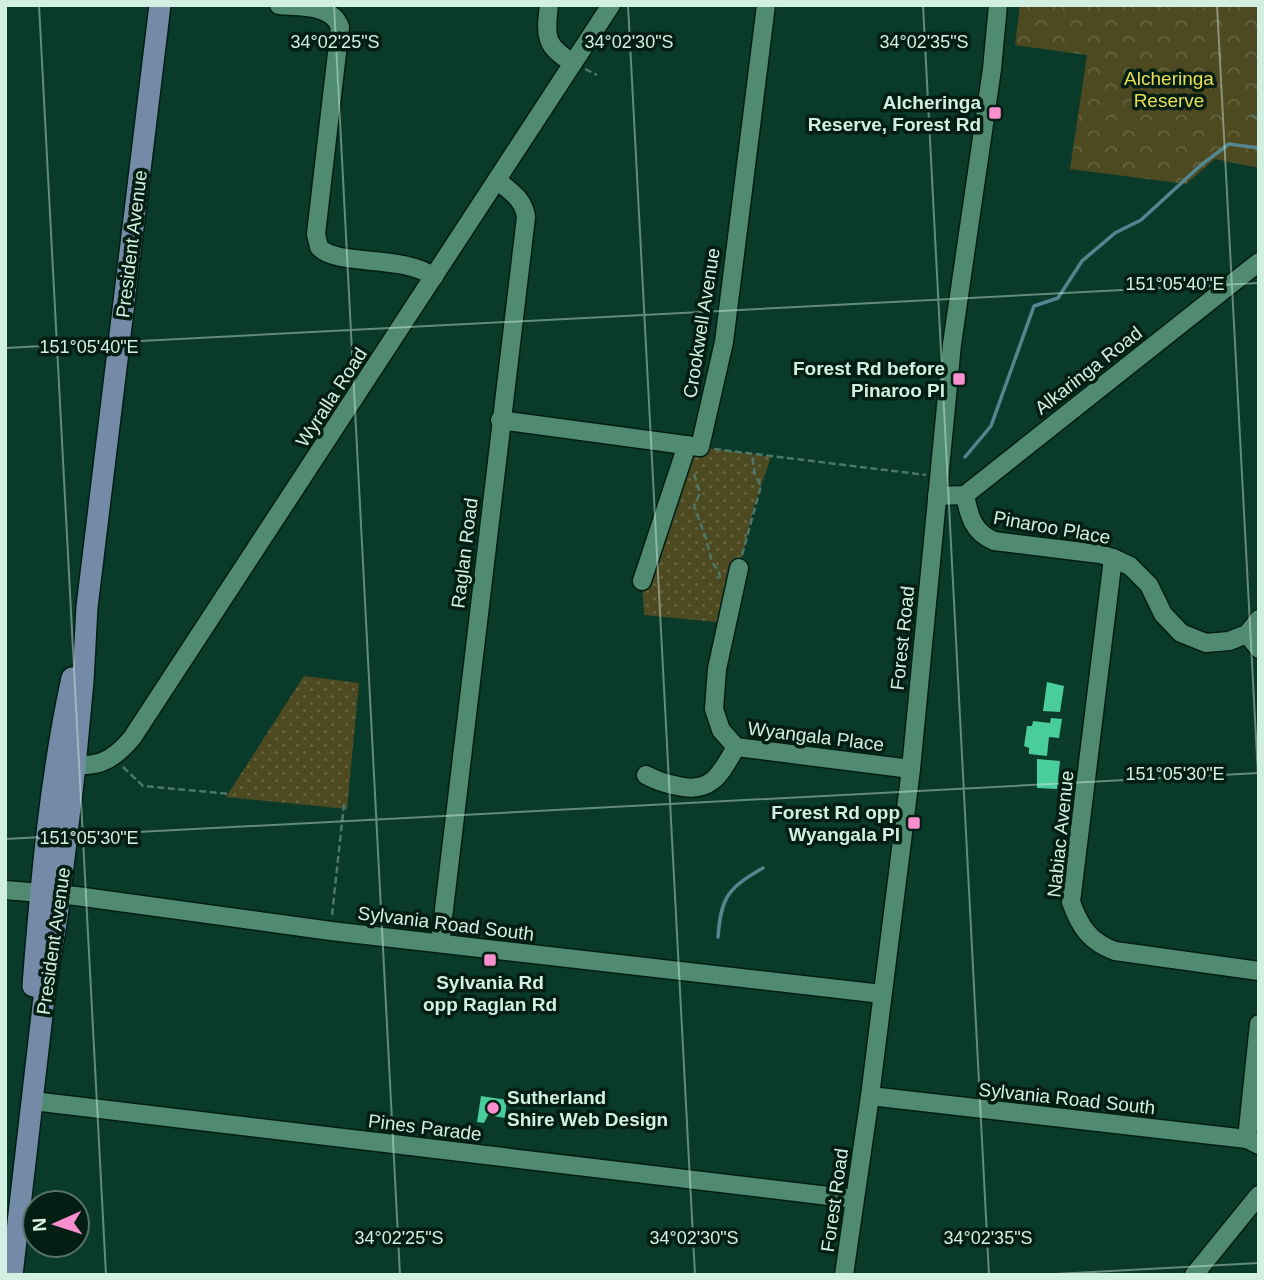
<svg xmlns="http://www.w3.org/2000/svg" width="1264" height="1280" font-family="Helvetica,sans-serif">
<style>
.grass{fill:url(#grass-dots)}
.park{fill:url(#park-crowns)}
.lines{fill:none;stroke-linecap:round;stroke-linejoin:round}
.stream{stroke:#548690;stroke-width:3.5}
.building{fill:#4acd9d}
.minor-casing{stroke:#001e13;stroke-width:21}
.major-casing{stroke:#001e13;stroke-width:24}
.path{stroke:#4d7766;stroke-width:2.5;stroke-dasharray:7 3.5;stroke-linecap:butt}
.minor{stroke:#4f8a71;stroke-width:18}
.major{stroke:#748ba8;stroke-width:21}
.ticks{fill:none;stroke:#d2f0e1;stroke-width:2;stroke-opacity:0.45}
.poi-dot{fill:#f890cd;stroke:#051e14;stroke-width:2.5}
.labels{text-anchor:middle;stroke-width:7;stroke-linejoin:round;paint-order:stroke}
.park-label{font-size:19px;fill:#eadf50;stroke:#051e14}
.poi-label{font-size:19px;font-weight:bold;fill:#d2f0e1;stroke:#051e14;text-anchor:end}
.street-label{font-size:19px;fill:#d2f0e1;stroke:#051e14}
.ticks-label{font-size:18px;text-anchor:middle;fill:#d2f0e1;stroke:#051e14;stroke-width:7;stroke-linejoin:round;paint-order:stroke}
</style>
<defs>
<pattern id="grass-dots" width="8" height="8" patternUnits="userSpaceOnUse" patternTransform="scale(1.75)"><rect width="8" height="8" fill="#4d4920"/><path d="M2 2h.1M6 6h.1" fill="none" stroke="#666440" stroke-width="1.8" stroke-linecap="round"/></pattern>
<pattern id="park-crowns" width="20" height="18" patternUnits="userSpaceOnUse" patternTransform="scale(1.75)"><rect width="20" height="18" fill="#4d4920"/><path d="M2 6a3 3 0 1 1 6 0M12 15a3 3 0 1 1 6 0" fill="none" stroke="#666440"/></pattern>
</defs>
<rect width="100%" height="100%" fill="#0a3a29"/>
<!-- grass -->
<g class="grass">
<path d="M687,445l84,12 -17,49 -27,117 -83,-8 -2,-34z"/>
<path d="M304,676l55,7 -12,126 -121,-12z"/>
</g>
<!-- park -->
<path class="park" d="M1020,5h239v163l-44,-9 -29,25 -116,-15 17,-114 -72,-10z"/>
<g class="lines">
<!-- stream -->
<g class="stream">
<path d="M965,457l26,-31 43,-120 24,-8 24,-37 33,-28 26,-13 60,-55 28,-21 30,4"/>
<path d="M718,937c3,-40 10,-49 45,-69"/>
</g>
</g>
<!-- building -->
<g class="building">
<path d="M1047,682l17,4 -4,26 -17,-1z"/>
<path d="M1051,718l11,1 -3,19 -10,-1 -2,19 -18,-2v-6l-5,-2 3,-20h5l1,-5 17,2z"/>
<path d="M1037,759l23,2 -3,28 -20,-1z"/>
<path d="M481,1096l26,4 -2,18 -17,-3 -4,8 -7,-1z"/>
</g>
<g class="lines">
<!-- minor casing -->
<g class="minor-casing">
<g id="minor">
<path d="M279,5c19,2 53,-1 61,22l-24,207 3,13c18,20 84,7 115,30"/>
<path d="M549,5c-4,32 -4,41 24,58"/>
<path d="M500,420l200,27 24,-105 42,-337"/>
<path d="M965,495c4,21 8,37 29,46l106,13 13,4 17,8 19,19 14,29 18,19 25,10 23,-2 18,-7 12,-15"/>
<path d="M937,496l28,-1 294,-233"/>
<path d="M1113,558l-42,344c9,25 19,40 44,49l144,20"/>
<path d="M739,568l-22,101 -3,40 7,21 15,17 175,22"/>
<path d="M642,581l45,-136"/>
<path d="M1247,634l12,15"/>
<path d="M63,764c32,4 47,0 69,-26l479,-733"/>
<path d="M646,775c11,6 20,9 32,11 34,8 43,-13 58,-39"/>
<path d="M5,890l71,6 255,35 551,63"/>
<path d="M440,943l86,-726c-2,-18 -16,-26 -29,-37"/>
<path d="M870,1096l377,43 12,6"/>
<path d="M33,1101l821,98"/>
<path d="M1247,1139l12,-115"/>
<path d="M844,1275l26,-179 41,-327 41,-425 40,-275 6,-64"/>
<path d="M1194,1275l65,-80"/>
</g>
</g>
<!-- major casing -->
<g class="major-casing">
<g id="major">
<path d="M33,986c8,-103 17,-207 39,-308"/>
<path d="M12,1275l33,-286 12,-72 18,-151 8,-85 4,-74 73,-602"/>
</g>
</g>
<!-- path -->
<g class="path">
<path d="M585,69l12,6"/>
<path d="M1251,115l8,5"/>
<path d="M714,449l212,26"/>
<path d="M694,474l6,19 -6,13 12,32 6,24 7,10 1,6"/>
<path d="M742,555l19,-69 -6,-11 -3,-20"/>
<path d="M123,767l20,19 88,8"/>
<path d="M332,915l12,-111"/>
</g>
<!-- minor -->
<use href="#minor" class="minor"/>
<!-- major -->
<use href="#major" class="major"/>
</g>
<!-- ticks -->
<path class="ticks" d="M39,5l67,1270M334,5l66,1270M628,5l67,1270M923,5l66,1270M1217,5l42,789M5,348l1254,-65M5,839l1254,-66M1037,1275l222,-12"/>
<!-- markers -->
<g class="poi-dot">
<rect x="988" y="106" width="14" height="14" rx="3.5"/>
<rect x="952" y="372" width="14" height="14" rx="3.5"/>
<rect x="907" y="816" width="14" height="14" rx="3.5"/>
<rect x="483" y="953" width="14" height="14" rx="3.5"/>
<circle cx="493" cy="1108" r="7"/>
</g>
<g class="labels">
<!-- park labels -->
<g class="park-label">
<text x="1169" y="85">Alcheringa<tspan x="1169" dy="22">Reserve</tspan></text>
</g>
<!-- poi labels -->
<g class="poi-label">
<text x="981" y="109">Alcheringa<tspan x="981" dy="22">Reserve, Forest Rd</tspan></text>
<text x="945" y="375">Forest Rd before<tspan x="945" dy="22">Pinaroo Pl</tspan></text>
<text x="900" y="819">Forest Rd opp<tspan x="900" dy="22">Wyangala Pl</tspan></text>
<text x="490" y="989" text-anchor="middle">Sylvania Rd<tspan x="490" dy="22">opp Raglan Rd</tspan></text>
<text x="507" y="1104" text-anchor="start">Sutherland<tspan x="507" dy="22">Shire Web Design</tspan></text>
</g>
<!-- street labels -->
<g class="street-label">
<text transform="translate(131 244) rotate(-83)" y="7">President Avenue</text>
<text transform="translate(701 323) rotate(-81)" y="7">Crookwell Avenue</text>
<text transform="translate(1088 370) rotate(-38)" y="7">Alkaringa Road</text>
<text transform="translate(331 397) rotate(-57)" y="7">Wyralla Road</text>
<text transform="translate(1052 527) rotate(10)" y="7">Pinaroo Place</text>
<text transform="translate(464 553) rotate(-83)" y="7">Raglan Road</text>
<text transform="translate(902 638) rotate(-84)" y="7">Forest Road</text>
<text transform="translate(816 736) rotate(7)" y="7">Wyangala Place</text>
<text transform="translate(1060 834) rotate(-84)" y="7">Nabiac Avenue</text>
<text transform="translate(446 923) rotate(7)" y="7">Sylvania Road South</text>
<text transform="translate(53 941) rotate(-82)" y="7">President Avenue</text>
<text transform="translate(1067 1098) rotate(6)" y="7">Sylvania Road South</text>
<text transform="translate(425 1127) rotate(7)" y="7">Pines Parade</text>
<text transform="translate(834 1200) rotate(-82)" y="7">Forest Road</text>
</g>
</g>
<g class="ticks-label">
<text x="335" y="48">34°02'25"S</text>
<text x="629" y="48">34°02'30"S</text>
<text x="924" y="48">34°02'35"S</text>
<text x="1175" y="290">151°05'40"E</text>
<text x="89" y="353">151°05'40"E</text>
<text x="1175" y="780">151°05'30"E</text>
<text x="89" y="844">151°05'30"E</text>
<text x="399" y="1244">34°02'25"S</text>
<text x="694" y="1244">34°02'30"S</text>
<text x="988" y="1244">34°02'35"S</text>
</g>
<!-- border -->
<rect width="1264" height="1280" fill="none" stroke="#d2f0e1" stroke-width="14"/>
<!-- north arrow -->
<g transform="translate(56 1224) rotate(267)"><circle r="33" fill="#051e14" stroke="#577266" stroke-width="2"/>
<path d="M0-5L12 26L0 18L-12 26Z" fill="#f890cd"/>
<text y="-10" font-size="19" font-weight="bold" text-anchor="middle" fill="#d2f0e1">N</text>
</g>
</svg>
